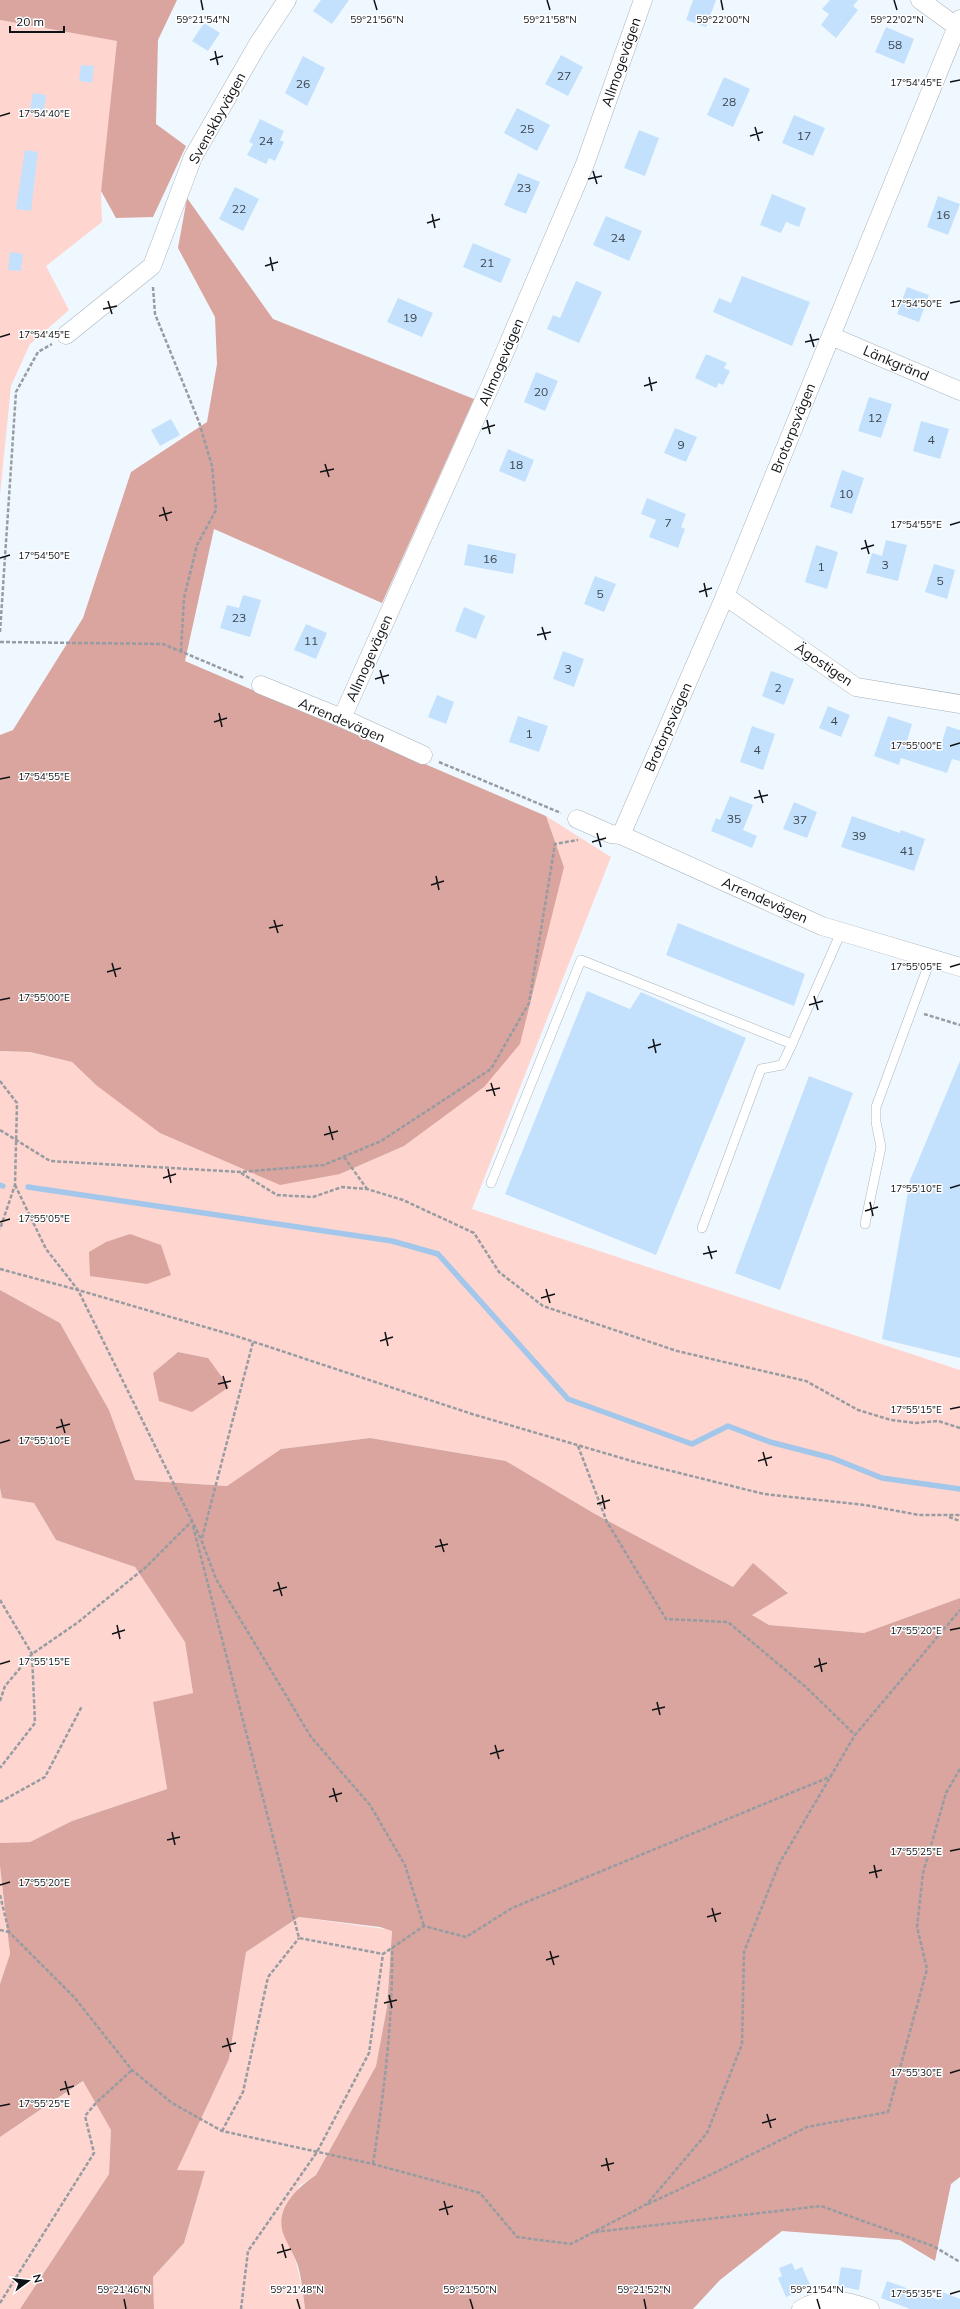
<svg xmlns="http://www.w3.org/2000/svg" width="960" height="2309" font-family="Mulish,sans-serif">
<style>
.green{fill:#ffd5cf;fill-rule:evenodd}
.forest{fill:#d9a59e}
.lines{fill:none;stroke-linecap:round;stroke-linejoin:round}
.stream{stroke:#a2c7ea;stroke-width:5.5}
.building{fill:#c3e1fd}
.service-casing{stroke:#a9b3bb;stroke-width:10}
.minor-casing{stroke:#a9b3bb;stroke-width:19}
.path{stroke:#969ca2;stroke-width:2.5;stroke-dasharray:4 2;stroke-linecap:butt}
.service{stroke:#fff;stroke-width:9}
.minor{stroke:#fff;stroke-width:18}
.ticks{fill:none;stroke:#0f1215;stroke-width:1.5}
.labels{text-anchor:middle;stroke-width:3;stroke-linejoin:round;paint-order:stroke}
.number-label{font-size:12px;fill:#3c464f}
.street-label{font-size:14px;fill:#0f1215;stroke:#fff}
.ticks-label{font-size:10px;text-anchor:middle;fill:#0f1215;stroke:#fff;stroke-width:3;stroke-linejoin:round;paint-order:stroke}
</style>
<rect width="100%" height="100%" fill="#f0f8ff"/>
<!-- green -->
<g class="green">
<path d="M0,20l118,21 -17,150 1,31 -56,44 23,44 -39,34 -19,42 -11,109z"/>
<path d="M546,816l65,41 -139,352 488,161v228l-96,35 -95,-8 -17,-10 36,-23 -35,-28 -20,23 -138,-73 -89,-53 -136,-23 -89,11 -54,37 -92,-6 -26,-70 -49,-87 -60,-33v-239l30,1 42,10 24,23 244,89 64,-28 80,-59 80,-220zM178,1352l30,6 -55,15z"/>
<path d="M0,1488l2,10 32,5 22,37 79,27 50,75 8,51 -40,9 14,87 -95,32 -42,21 -30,1z"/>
<path d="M0,1866l10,88 -10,30z"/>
<path d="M299,1917l93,13 -5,77 -11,59 -60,109 -17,11 -16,46c14,24 18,49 22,77h-151l-1,-32 31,-34 21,-71 -29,-1 53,-112 17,-107z"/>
<path d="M84,2081l27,49 -2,44 -89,135h-20v-172z"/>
</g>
<!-- forest -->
<g class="forest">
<path d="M0,0h177l-19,40 -2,84 30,22 -33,71 -37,1 -15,-27 16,-150 -117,-21z"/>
<path d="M187,198l86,121 201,80 -92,204 -168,-74 -29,132 361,155 18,51 -44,177 -36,43 -80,59 -64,28 -60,11 -120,-52 -64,-48 -24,-23 -42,-10 -30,-1v-316l13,-5 70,-112 48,-146 76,-50 10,-58 -2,-47 -37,-69z"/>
<path d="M130,1234l31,11 10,30 -24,9 -57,-8 -1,-24 17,-10z"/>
<path d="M0,1290l60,33 49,87 26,70 92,6 54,-37 89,-11 136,23 89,53 138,73 20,-24 35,30 -36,22 17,10 95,8 96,-35v579l-9,7 -16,77 -35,-21 -118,-9 -62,49 -27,29h-388c-2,-14 -3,-29 -7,-43 -4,-12 -11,-22 -15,-33 -8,-25 15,-46 33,-58l60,-109 11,-59 5,-76 -12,-4 -81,-10 -53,35 -17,107 -52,111 28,1 -21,72 -31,34 1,32h-134l89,-135 2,-44 -28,-49 -83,56v-153l10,-30 -10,-88v-23l30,-1 42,-21 95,-32 -14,-87 40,-9 -8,-51 -50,-75 -79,-27 -22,-37 -32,-5 -2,-10z"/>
<path d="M178,1352l30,6 21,29 -37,25 -33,-11 -6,-28z"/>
</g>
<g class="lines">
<!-- stream -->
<g class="stream">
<path d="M0,1185l3,1"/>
<path d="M28,1187l364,54 46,13 130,145 124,45 36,-18 42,16 62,16 50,20 78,11"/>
</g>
</g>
<!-- building -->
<g class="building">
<path d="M321,0h28l-17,24 -19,-13z"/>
<path d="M693,0h23l-10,27 -20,-7z"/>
<path d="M830,0h28l-5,6 5,4 -22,28 -15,-13 8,-11 -7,-5z"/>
<path d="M204,23l16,10 -12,18 -16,-10z"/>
<path d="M886,27l28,12 -10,25 -29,-12z"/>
<path d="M561,55l22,12 -15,29 -23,-12z"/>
<path d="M303,56l22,12 -18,38 -22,-13z"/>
<path d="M81,65l13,1 -2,17 -13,-2z"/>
<path d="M724,77l26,12 -17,38 -26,-12z"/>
<path d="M33,93l13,2 -2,17 -14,-2z"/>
<path d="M517,108l33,17 -13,26 -33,-18z"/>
<path d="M794,115l31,13 -12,28 -31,-13z"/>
<path d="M260,119l24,12 -4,9 4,2 -9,19 -6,-3 -3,6 -19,-9 6,-11 -4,-2z"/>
<path d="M639,130l20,8 -14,38 -21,-8z"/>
<path d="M25,150l13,2 -7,59 -15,-2z"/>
<path d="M518,173l22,9 -14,32 -22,-9z"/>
<path d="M235,187l24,12 -16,32 -24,-12z"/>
<path d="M772,194l34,14 -7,19 -13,-5 -5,11 -21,-8z"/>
<path d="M938,196l22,8 -12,31 -21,-8z"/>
<path d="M606,216l36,15 -13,30 -36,-16z"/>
<path d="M473,243l38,16 -10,24 -38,-16z"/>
<path d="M10,252l13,2 -2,17 -13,-1z"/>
<path d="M742,276l68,26 -18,44 -79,-34 6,-14 12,5z"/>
<path d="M576,281l26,11 -23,51 -32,-14 6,-14 7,3z"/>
<path d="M907,287l22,8 -10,27 -22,-8z"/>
<path d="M398,298l35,15 -11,24 -35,-15z"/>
<path d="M706,354l21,9 -3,5 6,3 -7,14 -4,-2 -3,5 -21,-10z"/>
<path d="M536,372l22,9 -13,30 -21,-9z"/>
<path d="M869,397l23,7 -11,34 -23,-7z"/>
<path d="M171,419l9,16 -20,11 -9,-16z"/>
<path d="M921,421l28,8 -9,30 -27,-8z"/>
<path d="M675,428l22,9 -11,25 -22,-9z"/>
<path d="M508,449l26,11 -9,22 -26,-11z"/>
<path d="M842,470l22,8 -12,36 -22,-7z"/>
<path d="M647,498l39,16 -5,13 4,2 -7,19 -29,-11 7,-17 -15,-6z"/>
<path d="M886,540l21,5 -9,36 -32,-8 6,-20 10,3z"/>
<path d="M468,544l48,10 -3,20 -49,-9z"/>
<path d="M816,545l22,7 -11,37 -22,-7z"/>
<path d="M934,564l21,6 -8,29 -22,-7z"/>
<path d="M595,576l21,8 -12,28 -20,-8z"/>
<path d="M243,595l18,5 -11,37 -30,-9 7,-23 12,3z"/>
<path d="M464,607l21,9 -9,23 -21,-8z"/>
<path d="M306,624l21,9 -11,26 -22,-9z"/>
<path d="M563,651l21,8 -10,28 -21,-8z"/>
<path d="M771,671l23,8 -10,26 -22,-9z"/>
<path d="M437,695l17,7 -8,22 -18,-7z"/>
<path d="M828,706l22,9 -9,22 -22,-9z"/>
<path d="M518,716l30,10 -9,26 -30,-10z"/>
<path d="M888,716l24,8 -5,17 32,10 8,-25 13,4v31l-8,-2 -5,14 -46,-15 -2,7 -25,-9z"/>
<path d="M752,726l23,8 -12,36 -23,-8z"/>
<path d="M730,796l23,9 -10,25 14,6 -5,12 -41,-17 5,-13 4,2z"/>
<path d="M794,802l23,10 -10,26 -24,-9z"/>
<path d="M852,816l48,17 1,-3 24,9 -11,32 -73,-24z"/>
<path d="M678,923l127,51 -11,32 -128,-51z"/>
<path d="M587,991l43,18 11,-17 105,46 -90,217 -151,-61z"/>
<path d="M960,1061v297l-78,-19 28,-159z"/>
<path d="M809,1076l44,17 -73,197 -45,-17z"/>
<path d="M792,2263l3,7 7,-3 9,20 -25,10 -8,-19 4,-2 -3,-8z"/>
<path d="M841,2267l21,3 -3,20 -21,-4z"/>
<path d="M887,2281l52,19 3,-8 18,7v10h-50l-29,-11z"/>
</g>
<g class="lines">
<!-- service casing -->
<g class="service-casing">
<g id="service">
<path d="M491,1183l90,-223 211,84 49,-112"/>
<path d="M865,1224l16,-77 -5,-25v-15l55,-149"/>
<path d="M702,1228l59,-159 21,-4 10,-21"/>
</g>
</g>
<!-- minor casing -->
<g class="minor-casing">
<g id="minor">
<path d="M920,0l40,29"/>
<path d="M66,335l86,-69 41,-109 65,-113 29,-44"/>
<path d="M831,336l129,55"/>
<path d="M725,596l131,91 104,17"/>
<path d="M261,685l81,33 81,37"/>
<path d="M342,718l150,-336 93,-218 58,-164"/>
<path d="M577,819l34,15 10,1 201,91 138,41"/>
<path d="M621,835l104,-239 235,-577"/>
<path d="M801,2309c23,-14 46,-9 69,0"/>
</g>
</g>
<!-- path -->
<g class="path">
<path d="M153,287l2,27 44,108 13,44 4,44 -19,35 -13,53 -3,53"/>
<path d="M0,632l16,-240 22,-40 14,-8"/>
<path d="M0,642l163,2 81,34"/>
<path d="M439,762l122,51"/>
<path d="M924,1014l36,11"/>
<path d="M0,1081l17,22 -2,82 -15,44"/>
<path d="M0,1130l50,31 191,11 83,-7 57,-24 110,-72 38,-66 26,-159 23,-4"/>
<path d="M344,1157l23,32"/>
<path d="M241,1173l36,22 36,2 29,-10 25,2 36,11 71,33 25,39 44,34 134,45 129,30 52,29 33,10 24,3 23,-2 22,7"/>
<path d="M15,1185l31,64 32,41 158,46 236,78 163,48 129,32 101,11 54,10h41"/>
<path d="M0,1269l78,21 123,249 15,40 95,158 59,68 35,60 19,61"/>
<path d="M578,1446l29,76 59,97 62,3 79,66 48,47"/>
<path d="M949,1517l11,4"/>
<path d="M193,1526l106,412 84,16"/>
<path d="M202,1538l51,-196"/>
<path d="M0,1600l32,54 3,69 -35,45"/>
<path d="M0,1701l5,-15 27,-32 45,-31 69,-56 46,-46"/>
<path d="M0,1802l45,-25 37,-71"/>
<path d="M0,1895l9,37 65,65 58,73 40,33 50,28 151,33 107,29 37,44 54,7 76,-40 60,-71 35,-89 2,-92 35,-88 76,-129 105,-125"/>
<path d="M0,1930l9,2"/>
<path d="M222,2131l21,-39 25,-115 31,-39"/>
<path d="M373,2164c11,-72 20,-143 19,-216"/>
<path d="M648,2204l64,-30 95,-47 81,-15 39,-143 -10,-42 6,-54 23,-80 14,-24"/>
<path d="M595,2232l226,-26 112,40 27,16"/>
<path d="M0,2303l94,-150 -9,-37 11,-13 36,-33"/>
<path d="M241,2309l7,-58 69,-99 52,-99 14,-99 41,-28 42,11 46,-29 320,-132"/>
</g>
<!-- service -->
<use href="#service" class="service"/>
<!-- minor -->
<use href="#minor" class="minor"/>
</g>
<!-- ticks -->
<path class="ticks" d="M201,0l2,10M374,0l3,10M547,0l3,10M721,0l2,10M894,0l3,10M215,51l3,14M210,60l13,-4M950,82l10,-2M0,116l10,-3M755,127l4,14M750,136l13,-4M593,171l4,13M588,179l14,-3M432,214l3,14M427,223l13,-4M270,257l3,14M265,266l13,-4M108,301l4,13M950,303l10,-2M103,309l14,-3M810,334l4,13M0,337l10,-3M805,342l14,-3M649,377l3,14M644,386l13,-4M487,420l3,14M482,429l13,-4M325,464l4,13M320,472l14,-3M163,507l4,14M159,516l13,-4M950,525l10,-3M865,540l4,14M861,549l13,-4M0,558l10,-3M704,583l3,14M699,592l13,-4M542,627l4,13M537,635l14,-3M380,670l4,14M375,679l14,-4M219,713l3,14M214,722l13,-4M950,746l10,-3M0,779l10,-2M759,790l4,13M754,798l14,-3M597,833l4,14M592,842l14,-4M436,876l3,14M431,885l13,-4M274,920l4,13M269,928l14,-3M112,963l4,14M950,967l10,-3M107,972l14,-4M814,996l4,14M0,1000l10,-2M809,1005l14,-4M653,1039l3,14M648,1048l13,-4M491,1083l4,13M486,1091l14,-3M329,1126l4,14M324,1135l14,-4M168,1169l3,14M163,1178l13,-4M950,1188l10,-3M870,1202l3,14M865,1211l13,-4M0,1222l10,-3M708,1246l4,13M703,1254l14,-3M546,1289l4,14M541,1298l14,-4M385,1332l3,14M380,1341l13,-4M223,1376l4,13M218,1384l13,-3M950,1409l10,-2M61,1419l4,14M56,1428l14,-4M0,1443l10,-3M763,1452l4,14M758,1461l14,-4M602,1495l3,14M597,1504l13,-4M440,1539l4,13M435,1547l13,-3M278,1582l4,14M273,1591l14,-4M117,1625l3,14M950,1630l10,-2M112,1634l13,-4M819,1658l3,14M0,1664l10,-3M814,1667l13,-4M657,1702l3,13M652,1710l13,-3M495,1745l4,14M490,1754l14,-4M333,1788l4,14M329,1797l13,-4M172,1832l3,13M167,1840l13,-3M950,1851l10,-2M874,1865l3,13M869,1873l13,-3M0,1885l10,-3M712,1908l4,14M707,1917l14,-4M550,1951l4,14M546,1960l13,-4M389,1995l3,13M384,2003l13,-3M227,2038l4,14M222,2047l14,-4M950,2073l10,-3M65,2081l4,14M60,2090l14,-4M0,2106l10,-2M767,2114l4,14M762,2123l14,-4M606,2158l3,13M601,2166l13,-3M444,2201l4,14M439,2210l14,-4M282,2244l4,14M277,2253l14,-4M950,2294l10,-3M124,2299l2,10M297,2299l3,10M470,2299l3,10M644,2299l2,10M817,2299l3,10"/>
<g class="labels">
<!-- number labels -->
<g class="number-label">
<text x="895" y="49">58</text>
<text x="564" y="80">27</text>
<text x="303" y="88">26</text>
<text x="729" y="106">28</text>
<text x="527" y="133">25</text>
<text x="804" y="140">17</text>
<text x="266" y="145">24</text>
<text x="524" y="192">23</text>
<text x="239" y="213">22</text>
<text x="943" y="219">16</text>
<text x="618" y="242">24</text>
<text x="487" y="267">21</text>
<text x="410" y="322">19</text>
<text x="541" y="396">20</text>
<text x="875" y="422">12</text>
<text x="931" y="444">4</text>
<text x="681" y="449">9</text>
<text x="516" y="469">18</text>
<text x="846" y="498">10</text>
<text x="668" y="527">7</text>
<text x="490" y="563">16</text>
<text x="885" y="569">3</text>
<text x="821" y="571">1</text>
<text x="940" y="585">5</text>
<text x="600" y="598">5</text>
<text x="239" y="622">23</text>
<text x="311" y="645">11</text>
<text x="568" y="673">3</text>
<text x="778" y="692">2</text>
<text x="834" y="725">4</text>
<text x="529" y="738">1</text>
<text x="757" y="754">4</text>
<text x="734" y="823">35</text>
<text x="800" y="824">37</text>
<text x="859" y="840">39</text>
<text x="907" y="855">41</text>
</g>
<!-- street labels -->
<g class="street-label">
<text transform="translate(621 62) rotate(-71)" y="5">Allmogevägen</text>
<text transform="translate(217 118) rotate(-61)" y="5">Svenskbyvägen</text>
<text transform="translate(501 362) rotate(-67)" y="5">Allmogevägen</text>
<text transform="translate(896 363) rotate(23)" y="5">Länkgränd</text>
<text transform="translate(793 428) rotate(-68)" y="5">Brotorpsvägen</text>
<text transform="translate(369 658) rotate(-66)" y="5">Allmogevägen</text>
<text transform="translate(824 664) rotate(34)" y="5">Ägostigen</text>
<text transform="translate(342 720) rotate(23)" y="5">Arrendevägen</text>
<text transform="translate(668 727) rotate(-66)" y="5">Brotorpsvägen</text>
<text transform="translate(765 900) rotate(24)" y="5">Arrendevägen</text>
</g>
</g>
<g class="ticks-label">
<text x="203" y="23">59°21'54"N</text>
<text x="550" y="23">59°21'58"N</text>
<text x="723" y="23">59°22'00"N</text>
<text x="897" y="23">59°22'02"N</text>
<text x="377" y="23">59°21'56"N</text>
<text x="916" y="86">17°54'45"E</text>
<text x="44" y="117">17°54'40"E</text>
<text x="916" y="307">17°54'50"E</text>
<text x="44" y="338">17°54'45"E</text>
<text x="916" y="528">17°54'55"E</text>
<text x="44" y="559">17°54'50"E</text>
<text x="916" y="749">17°55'00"E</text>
<text x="44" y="780">17°54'55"E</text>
<text x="916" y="970">17°55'05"E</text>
<text x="44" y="1001">17°55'00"E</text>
<text x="916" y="1192">17°55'10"E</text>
<text x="44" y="1222">17°55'05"E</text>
<text x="916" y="1413">17°55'15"E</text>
<text x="44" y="1444">17°55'10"E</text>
<text x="916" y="1634">17°55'20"E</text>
<text x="44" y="1665">17°55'15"E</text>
<text x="916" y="1855">17°55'25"E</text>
<text x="44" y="1886">17°55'20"E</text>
<text x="916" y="2076">17°55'30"E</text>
<text x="44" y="2107">17°55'25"E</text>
<text x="124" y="2293">59°21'46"N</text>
<text x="297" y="2293">59°21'48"N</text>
<text x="470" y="2293">59°21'50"N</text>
<text x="644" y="2293">59°21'52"N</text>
<text x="817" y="2293">59°21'54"N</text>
<text x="916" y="2297">17°55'35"E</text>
</g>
<!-- north arrow -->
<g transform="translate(28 2281) rotate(75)" stroke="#ffffff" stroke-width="3" paint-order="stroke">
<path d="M0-3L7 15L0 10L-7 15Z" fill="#0f1215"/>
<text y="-6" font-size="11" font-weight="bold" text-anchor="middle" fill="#0f1215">N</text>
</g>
<!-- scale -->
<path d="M10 26v6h54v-6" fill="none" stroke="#0f1215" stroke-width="2"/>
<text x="16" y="26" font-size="12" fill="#0f1215" stroke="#ffffff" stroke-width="3" paint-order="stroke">20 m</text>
</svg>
